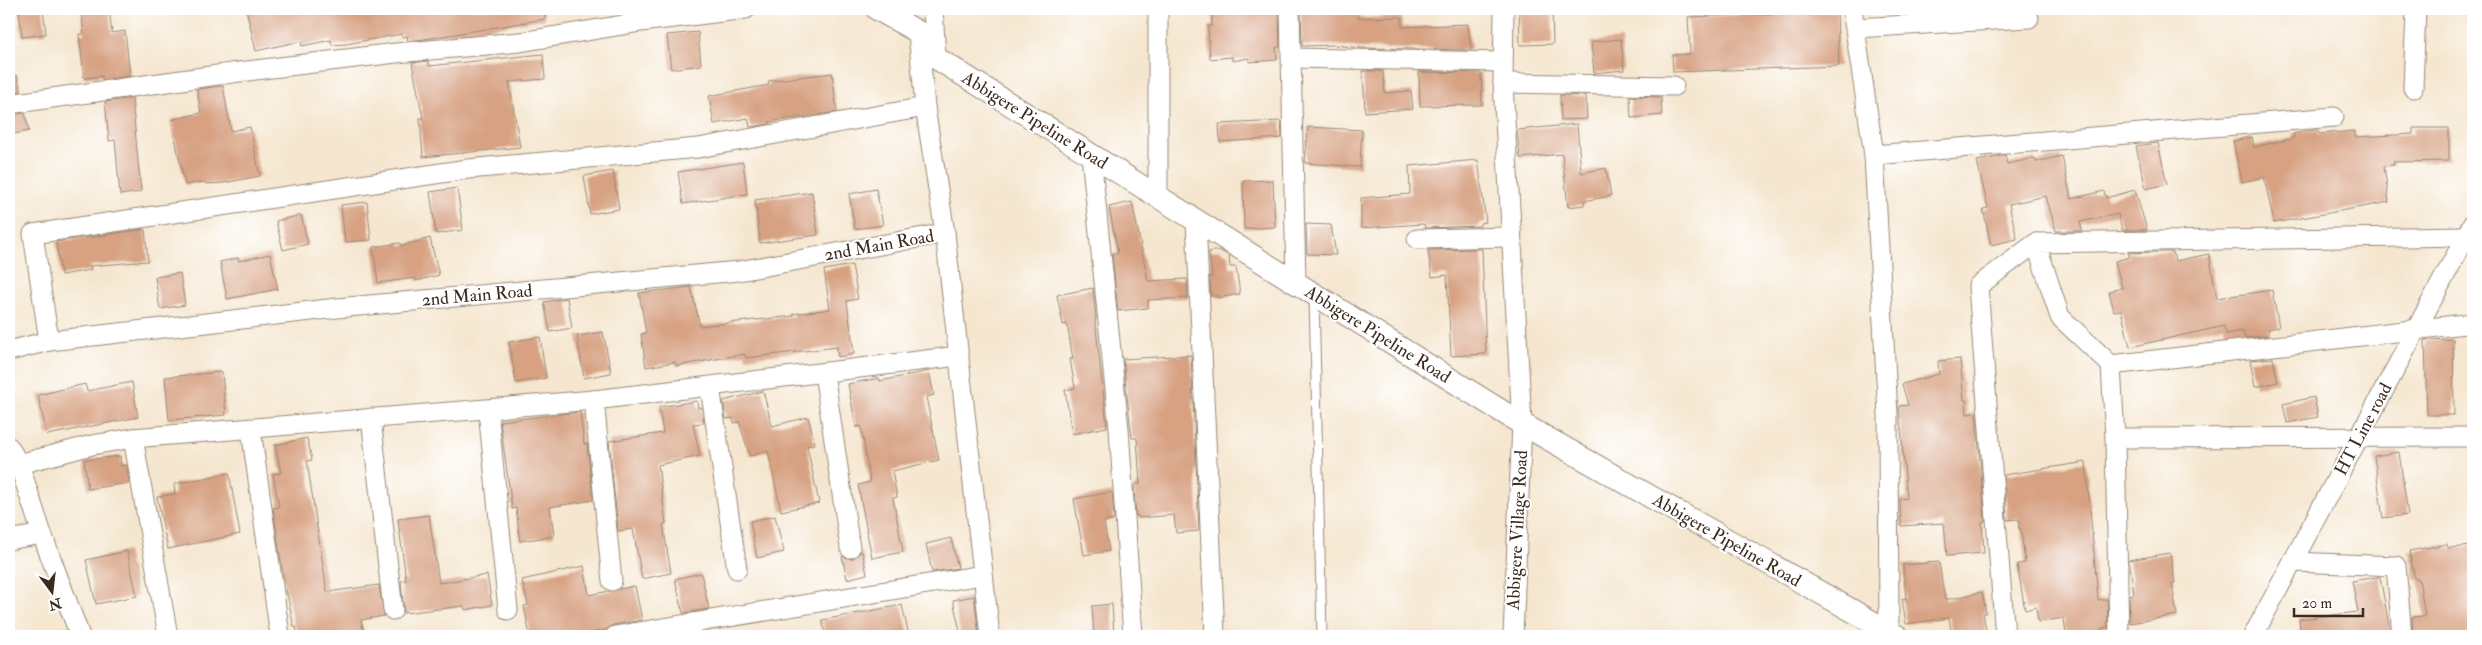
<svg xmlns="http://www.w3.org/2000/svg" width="2482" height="645" font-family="'IM FELL Double Pica',serif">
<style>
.building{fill:#d7a182}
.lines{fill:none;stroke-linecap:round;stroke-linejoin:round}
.service-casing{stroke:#988876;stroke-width:11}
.minor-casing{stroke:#988876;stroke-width:21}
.tertiary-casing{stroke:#988876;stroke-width:24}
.service{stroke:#fff;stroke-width:9}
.minor{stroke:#fff;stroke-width:19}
.tertiary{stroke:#fff;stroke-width:22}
.labels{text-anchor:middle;stroke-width:4;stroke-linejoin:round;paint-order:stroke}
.street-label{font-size:18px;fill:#3b2a1e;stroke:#fff}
</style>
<rect width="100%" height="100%" fill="#fff"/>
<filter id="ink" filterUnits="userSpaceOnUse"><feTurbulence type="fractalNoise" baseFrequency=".02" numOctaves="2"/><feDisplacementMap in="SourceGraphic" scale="10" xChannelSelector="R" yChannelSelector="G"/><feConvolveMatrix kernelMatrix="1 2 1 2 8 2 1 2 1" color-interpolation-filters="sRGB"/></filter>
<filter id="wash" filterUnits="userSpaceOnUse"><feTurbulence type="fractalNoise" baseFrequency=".0096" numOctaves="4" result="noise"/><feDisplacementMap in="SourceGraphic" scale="20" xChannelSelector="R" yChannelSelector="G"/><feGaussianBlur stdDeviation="1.12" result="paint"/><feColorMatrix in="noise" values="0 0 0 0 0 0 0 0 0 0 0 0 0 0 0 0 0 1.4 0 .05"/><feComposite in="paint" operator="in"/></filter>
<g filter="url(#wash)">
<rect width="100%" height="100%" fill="#f5e6cf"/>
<g id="blocks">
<!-- building -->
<g class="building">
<path d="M19,9h24l3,25 -24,3z"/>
<path d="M81,9h28l3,24 13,-2 5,45 -28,4v-4l-18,2 -5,-44h5z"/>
<path d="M246,9h298l1,10 -120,20 -17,2 -1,-5 -5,1v-3l-56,10 -14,1 -1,-5 -29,6 -1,-5 -45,10z"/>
<path d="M1212,9h67l1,38h-4l1,13 -28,2v-4l-17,3v-4l-22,2 -2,-33h4z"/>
<path d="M1301,9h57v9l44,-1v10l66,-3 3,26 -109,-2 -28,-3 -32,1z"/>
<path d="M1519,9h33l1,35 -33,1z"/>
<path d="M1837,11l2,55 -166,6 -1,-17 18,-1 -2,-37z"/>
<path d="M698,32l3,33 -30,4 -4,-34z"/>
<path d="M1621,39l3,31 -30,3 -3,-31z"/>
<path d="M543,54l2,25 -36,3 11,65 -97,10 -3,-39h3l-11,-55 16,-2 1,5z"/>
<path d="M1363,71h20l2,22 26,-2 2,18 -48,3z"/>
<path d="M1419,72l62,1 1,32 -62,1z"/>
<path d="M832,73l5,39 -68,10 1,2 -20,3 -2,-9 -34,6 -5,-28 60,-11 -1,-4z"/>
<path d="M17,75l4,16 -12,2v-17z"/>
<path d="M223,86l8,45 19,-4 10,49 -37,7 -17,1 -1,-2 -20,3 -14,-65 30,-7 -4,-24z"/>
<path d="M1560,95l26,1 1,23 -26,1z"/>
<path d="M1630,96l31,1 1,18 -31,3z"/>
<path d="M132,98l9,94 -21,3 -5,-55 -6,1 -4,-39z"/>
<path d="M25,113l4,18 -20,4v-20z"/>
<path d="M1281,121l1,17 -62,4 -1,-18z"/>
<path d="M1577,124l4,49 25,-5 5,28 -27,5v4l-16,2 -6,-53 -42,4 -3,-28z"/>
<path d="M1308,127l54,3 -2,37 -55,-4z"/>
<path d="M2413,128h36v33l-56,1 1,3 -10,1 5,36 -115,21 -10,-46 -22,5 -9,-41 19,-4 2,10 40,-9 -1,-4 13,-3 12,-1 1,4 36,-3v6l58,-3z"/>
<path d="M2158,143l9,41 -21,5 -10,-43z"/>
<path d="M2005,155l2,9 28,-6 1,4 26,-6 9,43 33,-8 2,7 29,-8 12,40h-25l-4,-16 -38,8 2,9h-26l-10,-35 -37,8 8,35 -26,6 -8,-36 5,-1 -11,-47z"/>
<path d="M1478,160l8,62 -6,1v3l-55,2 -1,-4 -63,4v-30l49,-4 -1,-28z"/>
<path d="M743,162l4,32 -64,10 -5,-32z"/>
<path d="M613,171l6,38 -29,5 -6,-38z"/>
<path d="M1273,180l2,47 -31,2 -1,-48z"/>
<path d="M457,188l6,42 -27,4 -6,-42z"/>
<path d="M876,189l7,36 -28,4 -6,-35z"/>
<path d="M812,192l6,43 -58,8 -5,-43z"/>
<path d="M367,202l4,38 -26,2 -4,-37z"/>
<path d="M1132,202l16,79 39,-2 1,19 -40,2v8l-30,3 -6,-57 6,-1 -9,-46z"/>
<path d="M301,215l7,29 -25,6 -7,-29z"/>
<path d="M1306,224l25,1 5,30 -29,-1z"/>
<path d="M145,229l3,32 -58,5 1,4 -30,5 -5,-33z"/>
<path d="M430,238l9,37 -23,6v-3l-38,5 -5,-36 27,-4 1,3z"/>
<path d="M1482,249l4,105 -35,2 -4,-81 -15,2 -4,-27z"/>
<path d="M1219,250l10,6 1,11h6l4,27 -22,4v-2h-7l-1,-19h2l-3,-25z"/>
<path d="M2153,252h20l2,9 34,-7 8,44 55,-8 7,37 -11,2 1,6 -24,3 -2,-7 -17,3 -2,-8 -94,21 -9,-37 -7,1 -5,-20 13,-3 -7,-27 15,-4 -2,-4z"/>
<path d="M270,254l8,35 -51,10 -7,-37 18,-4 1,3z"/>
<path d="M852,265l6,34 -11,2 7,53 -16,3 -1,-10 -91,11 -1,-4 -69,12 -1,-4 -29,5 -5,-33 5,-1 -7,-40 52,-6 9,39 94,-10 -1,-2 37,-5 -6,-39z"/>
<path d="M180,273l5,32 -25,4 -5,-32z"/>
<path d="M1093,288l3,31h-1l12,108 -35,7 -7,-44 10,-2 -5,-29h3l-6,-35 -4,1 -6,-30z"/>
<path d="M567,298l5,30 -22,4 -6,-30z"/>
<path d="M603,332l8,41 -27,5 -7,-42z"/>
<path d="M540,337l6,41 -30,5 -7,-41z"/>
<path d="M2453,339l1,76h-27l-2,-75z"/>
<path d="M1191,355l8,176 -23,2 -2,-18 -35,3v-2h-3l-2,-28 2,-4h4l-3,-46h-5l-2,-16 -7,-63z"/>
<path d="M2273,358l5,24 -23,5 -5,-27z"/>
<path d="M1960,359l4,41h2l1,14 9,-1 9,108 -3,1 2,31 -37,3 -3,-33 -43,3 -1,-27 7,-1 -8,-92 9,-1 -6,-21 37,-10 -1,-13z"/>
<path d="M929,371l5,24 -8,2 13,63 -47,11 5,26 -4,1 10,54 -31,6 -14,-73 12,-3 -9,-56 -5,1 -8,-43 31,-6 1,3z"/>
<path d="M222,372l4,43 -57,5 -4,-43z"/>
<path d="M132,382l6,35 -91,18 -9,-40 47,-11 2,7z"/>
<path d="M763,391l9,35 36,-9 7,27 -8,2 12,57 -38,8 -13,-60 -18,5 -11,-34 -5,1 -1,-5 -7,1 -3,-18z"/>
<path d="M2314,397l4,20 -31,6 -4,-19z"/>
<path d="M697,401l1,7 4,-1 2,16 -11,1 7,32 -42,9 8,59 -3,1 8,48 -29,6 -9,-50 -15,2 -9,-90 54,-8 -4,-26z"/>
<path d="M580,412l4,32h3l6,56 -43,7 4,29 -34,5 -4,-33 -4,1 -12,-88z"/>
<path d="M307,438l5,22 -5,1 20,131 52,-7 5,31 -23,4 4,16h-67l-2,-9h-2l-11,-53 -10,-66 6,-1 -6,-33 8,-1 -6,-28z"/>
<path d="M2399,452l9,63 -25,3 -9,-62z"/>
<path d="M120,456l1,10 5,-1 4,18 -42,6 -4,-29z"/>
<path d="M2086,462l12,138 9,-1 1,28 -6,1 1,8h-37l-2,-18 -26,4 -2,-15 -11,3 -8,-46 8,-1 -4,-34h-2v-10l-12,1 -3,-45z"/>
<path d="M229,473l11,61 -72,15 -11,-52 18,-3 -1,-10z"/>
<path d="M1112,492l2,28 -10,2 5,29 -25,4 -10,-56z"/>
<path d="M429,515l10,68 48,-8 5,30 -27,5 -1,-4 -60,7 -3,-32 5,-1 -8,-61z"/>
<path d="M775,516l9,36 -27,6 -7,-37z"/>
<path d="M951,538l7,30 -26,4 -6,-28z"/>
<path d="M2447,544l1,4 25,-2v90h-60l-1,-19 13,-1 -6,-37h-4l-6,-28z"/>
<path d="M127,551l10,45 -41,8 -10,-44z"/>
<path d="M862,551l5,23 -20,5 -5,-23 10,3z"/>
<path d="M2170,553l5,30h-3l5,32 -47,8 -1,-28 5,-1 -5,-34z"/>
<path d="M1939,562l6,38 37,-8 4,21h-3l4,23h-35l-3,-18 -43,6 -4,-25 4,-1 -3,-33z"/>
<path d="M584,566l5,29 46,-9 7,34 -29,5 -7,5 -34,6h-42l-6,-30 4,-1 -6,-25z"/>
<path d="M701,573l8,36 -26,4 -8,-34z"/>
<path d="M2378,577h2l11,59h-90l-2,-17 59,-7 -6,-31z"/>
<path d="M974,596l5,40h-18l-8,-36z"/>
<path d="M1112,604l2,32h-20l-2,-30z"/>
<path d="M902,605l7,31h-83l-4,-16z"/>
</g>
</g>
</g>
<g filter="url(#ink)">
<use href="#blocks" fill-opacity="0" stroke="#988876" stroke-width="1"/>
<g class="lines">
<!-- service casing -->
<g class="service-casing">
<path id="service" d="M1314,297l8,339"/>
</g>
<!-- minor casing -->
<g class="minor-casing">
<g id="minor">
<path d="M933,9l3,49"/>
<path d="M1158,9v188"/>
<path d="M1290,9l6,274"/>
<path d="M1504,9l-1,74 19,341 -9,212"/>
<path d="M1852,9l22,146 14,261 1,216"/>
<path d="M1856,28l173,-10"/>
<path d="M918,32l7,75 20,126 45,403"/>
<path d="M1292,58l210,4"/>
<path d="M1503,83l171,3"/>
<path d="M2413,88l3,-79"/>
<path d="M9,104l230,-32 157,-19 124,-11 121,-20 105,-13"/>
<path d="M1091,155l28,274 14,207"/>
<path d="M1874,155l460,-38"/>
<path d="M1196,221l19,415"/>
<path d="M1417,239l94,-2"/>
<path d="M49,341l-16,-107 435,-65 230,-21 227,-41"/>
<path d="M9,351l40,-10 288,-33 402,-37 206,-38"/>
<path d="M2111,365l-51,-48 -24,-74 430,-7"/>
<path d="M824,373l26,175"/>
<path d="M710,387l27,182"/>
<path d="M488,410l20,200"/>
<path d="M371,418l22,192"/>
<path d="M251,430l29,206"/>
<path d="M133,438l35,198"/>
<path d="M2115,438l358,-1"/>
<path d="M9,447l10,17 23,70 38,102"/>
<path d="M19,464l73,-19 41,-7 461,-38"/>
<path d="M9,540l33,-6"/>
<path d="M2293,562l103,4 6,70"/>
<path d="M612,581l-18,-181 365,-44"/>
<path d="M615,636l367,-61"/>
<path d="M2005,636l-27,-350 58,-43"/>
<path d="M2119,636l-4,-198 -4,-73 362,-42"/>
<path d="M2253,636l220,-413"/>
</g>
</g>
<!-- tertiary casing -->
<g class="tertiary-casing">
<path id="tertiary" d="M877,9l41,23 18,26 586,366 375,212"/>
</g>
<!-- service -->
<use href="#service" class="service"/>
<!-- minor -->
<use href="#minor" class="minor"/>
<!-- tertiary -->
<use href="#tertiary" class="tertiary"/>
</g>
</g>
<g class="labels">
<!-- street labels -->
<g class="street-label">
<text transform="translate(1035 120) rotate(32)" y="6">Abbigere Pipeline Road</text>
<text transform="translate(879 245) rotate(-10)" y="6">2nd Main Road</text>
<text transform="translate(477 295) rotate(-5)" y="6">2nd Main Road</text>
<text transform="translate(1378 334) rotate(32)" y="6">Abbigere Pipeline Road</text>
<text transform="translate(2363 429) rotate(-62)" y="6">HT Line road</text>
<text transform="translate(1517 530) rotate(-87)" y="6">Abbigere Village Road</text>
<text transform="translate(1727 540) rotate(30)" y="6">Abbigere Pipeline Road</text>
</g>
</g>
<!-- margin -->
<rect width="2482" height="645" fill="none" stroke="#fff" stroke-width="30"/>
<!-- north arrow -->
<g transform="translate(52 592) rotate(165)" stroke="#ffffff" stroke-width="4" paint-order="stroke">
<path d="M0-4L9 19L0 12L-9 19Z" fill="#3b2a1e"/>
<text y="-8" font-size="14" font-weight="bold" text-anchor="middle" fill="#3b2a1e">N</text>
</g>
<!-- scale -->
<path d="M2294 608v8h69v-8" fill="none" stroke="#3b2a1e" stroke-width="2.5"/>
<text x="2302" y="608" font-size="15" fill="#3b2a1e" stroke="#ffffff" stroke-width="4" paint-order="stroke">20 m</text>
</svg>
